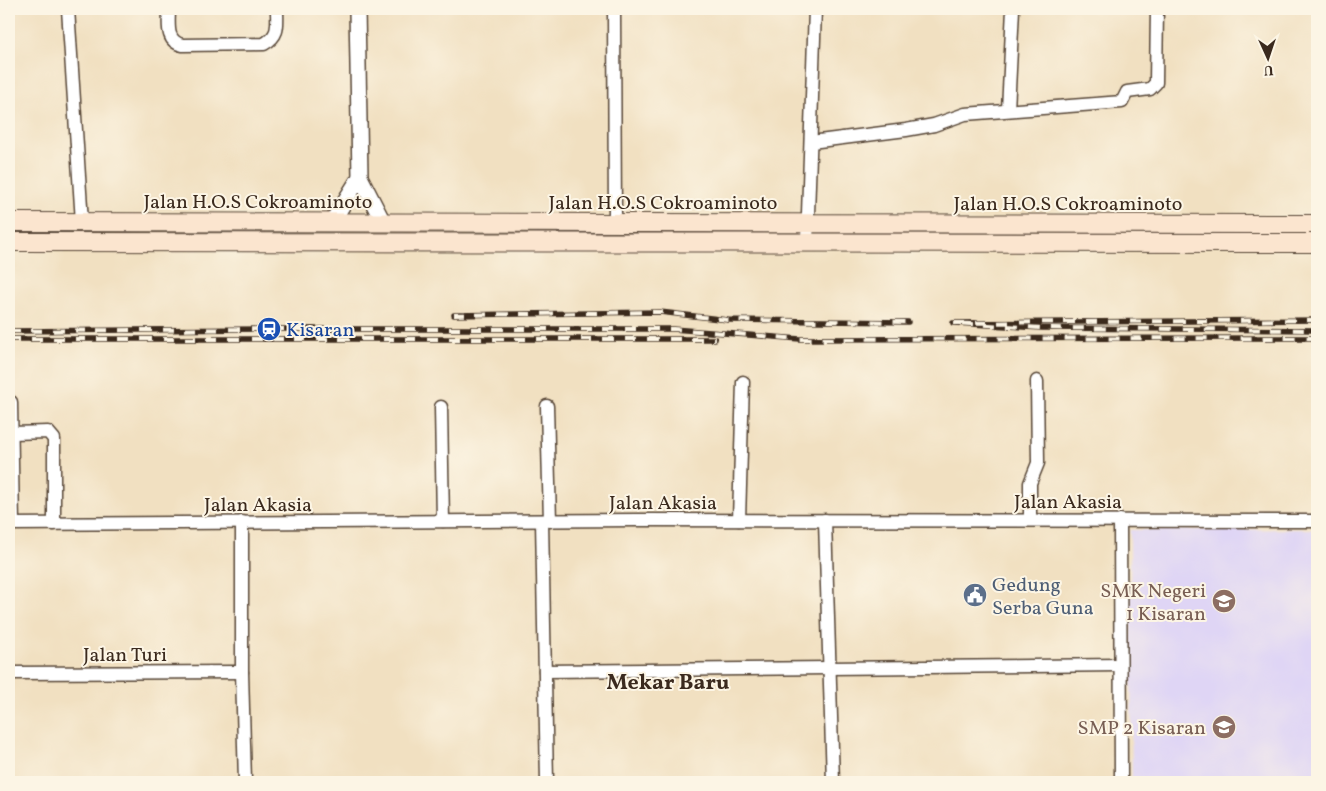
<svg xmlns="http://www.w3.org/2000/svg" width="1326" height="791" font-family="Vollkorn,serif">
<style>
.built{fill:#dfd5f5}
.lines{fill:none;stroke-linecap:round;stroke-linejoin:round}
.minor-casing{stroke:#564536;stroke-width:15}
.tertiary-casing{stroke:#564536;stroke-width:18}
.secondary-casing{stroke:#564536;stroke-width:20}
.minor{stroke:#fff;stroke-width:12}
.tertiary{stroke:#fff;stroke-width:15}
.secondary{stroke:#fbe5cf;stroke-width:18}
.rail-casing{stroke:#3b2a1e;stroke-width:5.5}
.rail{stroke:#fcf5e5;stroke-width:4;stroke-dasharray:11;stroke-linecap:butt}
.labels{text-anchor:middle;stroke-width:4;stroke-linejoin:round;paint-order:stroke}
.street-label{font-size:20px;fill:#3b2a1e;stroke:#fcf5e5}
.transit-label{font-size:20px;fill:#164399;stroke:#fcf5e5;text-anchor:start}
.service-label{font-size:20px;fill:#4e5e75;stroke:#fcf5e5;text-anchor:start}
.education-label{font-size:20px;fill:#785e54;stroke:#fcf5e5;text-anchor:end}
.quarter-label{font-size:22px;font-weight:bold;fill:#3b2a1e;stroke:#fcf5e5}
</style>
<rect width="100%" height="100%" fill="#fcf5e5"/>
<filter id="ink" filterUnits="userSpaceOnUse"><feTurbulence type="fractalNoise" baseFrequency=".02" numOctaves="2"/><feDisplacementMap in="SourceGraphic" scale="10" xChannelSelector="R" yChannelSelector="G"/><feConvolveMatrix kernelMatrix="1 2 1 2 8 2 1 2 1" color-interpolation-filters="sRGB"/></filter>
<filter id="wash" filterUnits="userSpaceOnUse"><feTurbulence type="fractalNoise" baseFrequency=".0096" numOctaves="4" result="noise"/><feDisplacementMap in="SourceGraphic" scale="20" xChannelSelector="R" yChannelSelector="G"/><feGaussianBlur stdDeviation="1.12" result="paint"/><feColorMatrix in="noise" values="0 0 0 0 0 0 0 0 0 0 0 0 0 0 0 0 0 1.4 0 .05"/><feComposite in="paint" operator="in"/></filter>
<g filter="url(#wash)">
<rect width="100%" height="100%" fill="#f1e0c1"/>
<!-- built -->
<path class="built" d="M1317,529v253h-185l-2,-252z"/>
</g>
<g filter="url(#ink)">
<g class="lines">
<!-- minor casing -->
<g class="minor-casing">
<g id="minor">
<path d="M68,9l14,213"/>
<path d="M169,9c0,14 -4,33 14,36l81,-1c16,-9 13,-19 13,-35"/>
<path d="M614,9l1,214"/>
<path d="M1008,110l5,-101"/>
<path d="M811,142l95,-12 28,-5 31,-11 157,-12 5,-10 23,-3 6,-6 1,-74"/>
<path d="M807,243l8,-234"/>
<path d="M11,402l2,122"/>
<path d="M547,406l3,115"/>
<path d="M441,407l2,114"/>
<path d="M12,433l36,-1 6,7v85"/>
<path d="M739,520l4,-138"/>
<path d="M825,520l8,262"/>
<path d="M1030,520v-37l8,-20 -1,-82"/>
<path d="M1120,520l1,262"/>
<path d="M542,521l5,261"/>
<path d="M242,522v150l3,110"/>
<path d="M9,524l629,-4 679,1"/>
<path d="M545,671l575,-6"/>
<path d="M9,673l233,-1"/>
</g>
</g>
<!-- tertiary casing -->
<g class="tertiary-casing">
<g id="tertiary">
<path d="M357,9l3,168 23,45"/>
<path d="M332,222l28,-45"/>
</g>
</g>
<!-- secondary casing -->
<g class="secondary-casing">
<g id="secondary">
<path d="M9,222l1308,2"/>
<path d="M9,242l1308,1"/>
</g>
</g>
<!-- minor -->
<use href="#minor" class="minor"/>
<!-- tertiary -->
<use href="#tertiary" class="tertiary"/>
<!-- secondary -->
<use href="#secondary" class="secondary"/>
<!-- rail casing -->
<g class="rail-casing">
<g id="rail">
<path d="M454,315l206,-3 68,8 180,2"/>
<path d="M1317,320l-364,3 89,5 275,2"/>
<path d="M9,331l260,-2h404l127,10 517,-1"/>
<path d="M9,339h706"/>
</g>
</g>
<!-- rail -->
<use href="#rail" class="rail"/>
</g>
</g>
<!-- icons -->
<defs>
<g id="station-disc" transform="scale(1.25)"><circle r="9.5" fill="#1a4fb4" stroke="#fcf5e5"/><path d="M-3-6H3Q5-6 5-4V2Q5 4 3 4L4.5 6H3L1.5 4h-3L-3 6H-4.5L-3 4Q-5 4-5 2V-4Q-5-6-3-6ZM-3.5-4v3h7v-3ZM-3.5 1v1.5H-2V1ZM2 1v1.5H3.5V1Z" fill="#fff"/></g>
<g id="civic-disc" transform="scale(1.25)"><circle r="9.5" fill="#5c6f8a" stroke="#fcf5e5"/><path d="M-.6-6.5H3V-4.5H.6V-3L4-1V1h2V6H-6V1h2V-1L-.6-3ZM-1.2 2.5V6h2.4V2.5Z" fill="#fff"/></g>
<g id="school-disc" transform="scale(1.25)"><circle r="9.5" fill="#8d6e63" stroke="#fcf5e5"/><path d="M0-5L7-2L0 1L-7-2ZM-4 1L0 2.5L4 1V4Q0 6-4 4Z" fill="#fff"/></g>
</defs>
<g fill-rule="evenodd">
<use href="#station-disc" x="269" y="329"/>
<use href="#civic-disc" x="975" y="595"/>
<use href="#school-disc" x="1224" y="601"/>
<use href="#school-disc" x="1224" y="727"/>
</g>
<g class="labels">
<!-- street labels -->
<g class="street-label">
<text x="258" y="208">Jalan H.O.S Cokroaminoto</text>
<text x="663" y="209">Jalan H.O.S Cokroaminoto</text>
<text x="1068" y="210">Jalan H.O.S Cokroaminoto</text>
<text x="1068" y="508">Jalan Akasia</text>
<text x="663" y="509">Jalan Akasia</text>
<text x="258" y="511">Jalan Akasia</text>
<text x="125" y="661">Jalan Turi</text>
</g>
<!-- transit labels -->
<g class="transit-label">
<text x="286" y="336">Kisaran</text>
</g>
<!-- service labels -->
<g class="service-label">
<text x="992" y="591">Gedung<tspan x="992" dy="23">Serba Guna</tspan></text>
</g>
<!-- education labels -->
<g class="education-label">
<text x="1206" y="597">SMK Negeri<tspan x="1206" dy="23">1 Kisaran</tspan></text>
<text x="1206" y="734">SMP 2 Kisaran</text>
</g>
<!-- quarter labels -->
<g class="quarter-label">
<text x="668" y="689">Mekar Baru</text>
</g>
</g>
<!-- margin -->
<rect width="1326" height="791" fill="none" stroke="#fcf5e5" stroke-width="30"/>
<!-- north arrow -->
<g transform="translate(1268 58) rotate(177)" stroke="#fcf5e5" stroke-width="4" paint-order="stroke">
<path d="M0-4L9 19L0 12L-9 19Z" fill="#3b2a1e"/>
<text y="-8" font-size="14" font-weight="bold" text-anchor="middle" fill="#3b2a1e">U</text>
</g>
</svg>
